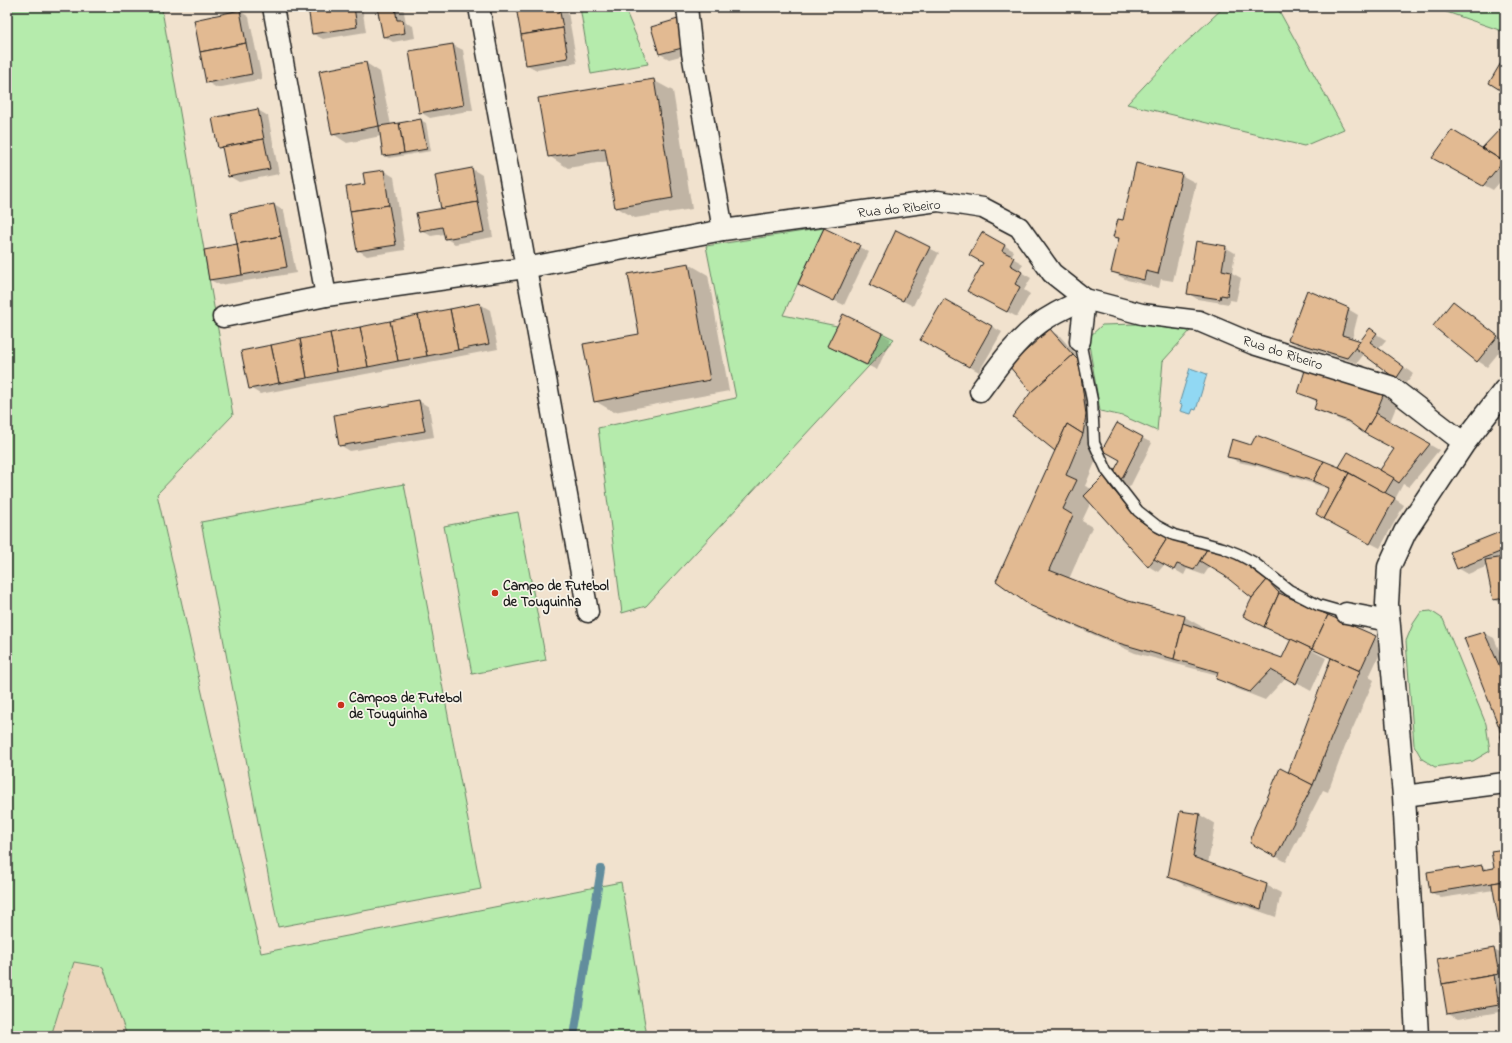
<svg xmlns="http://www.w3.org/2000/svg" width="1512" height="1043" font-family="'Indie Flower',sans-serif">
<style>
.built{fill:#ecd6bc}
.green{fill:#b5ebac;stroke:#688464}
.water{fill:#91d8f3;stroke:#628d9d}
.shadow{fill:#0003;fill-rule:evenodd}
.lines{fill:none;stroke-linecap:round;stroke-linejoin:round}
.stream{stroke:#628d9d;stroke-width:8}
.building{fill:#e2ba92;stroke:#1c1c1c}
.lane-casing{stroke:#1c1c1c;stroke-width:13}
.street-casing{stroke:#1c1c1c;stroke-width:23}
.secondary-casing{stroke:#1c1c1c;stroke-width:25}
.lane{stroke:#f7f3e8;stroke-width:10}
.street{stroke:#f7f3e8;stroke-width:20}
.secondary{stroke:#f7f3e8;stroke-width:22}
.poi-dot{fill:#c8321e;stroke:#f7f3e8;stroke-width:1.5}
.labels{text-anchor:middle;stroke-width:3.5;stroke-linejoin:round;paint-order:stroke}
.street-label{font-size:14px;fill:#1c1c1c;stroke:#f7f3e8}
.poi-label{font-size:14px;font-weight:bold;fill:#1c1c1c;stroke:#f7f3e8;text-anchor:start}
</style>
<rect width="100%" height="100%" fill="#f1e2ce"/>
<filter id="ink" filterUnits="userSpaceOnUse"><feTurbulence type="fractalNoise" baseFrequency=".025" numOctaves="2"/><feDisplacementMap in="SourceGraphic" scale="8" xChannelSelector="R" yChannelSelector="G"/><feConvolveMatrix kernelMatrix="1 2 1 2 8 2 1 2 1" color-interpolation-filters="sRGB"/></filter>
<g filter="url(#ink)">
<!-- built -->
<path class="built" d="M74,962l29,5 24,69h-76z"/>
<!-- green -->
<g class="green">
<path d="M7,7h167l-12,3 71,405 -76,79 104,459 360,-71 26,154h-520l-24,-69 -29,-5 -23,74h-44z"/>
<path d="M580,7h44l24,57 -57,10z"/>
<path d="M1224,7h53l67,122 -40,17 -177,-42 53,-56z"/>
<path d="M1432,7h73v25z"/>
<path d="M824,228l-41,87 54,11 -9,20 38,19 16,-32 12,6 -248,267 -24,7 -24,-185 138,-30 -30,-152z"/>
<path d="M1136,324l54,7 -27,30 -6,70 -34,-15 -23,-5 -12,-73 14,-13z"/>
<path d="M404,484l77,405 -203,38 -77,-405z"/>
<path d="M518,512l28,148 -74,14 -28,-148z"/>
<path d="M1431,611l12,8 43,105 4,27 -17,10 -38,6 -13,-8 -8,-14 -8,-104 7,-17 8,-12z"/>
</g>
<!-- water -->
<path class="water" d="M1190,368l17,6 -11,36 -3,-1 -2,5 -11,-3 2,-6 -3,-1z"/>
<!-- shadow -->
<g class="shadow">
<path d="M309,7h53l4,25 -43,7 -10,-5z"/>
<path d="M378,7h25l3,16 7,3 2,12 -22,4 -10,-6z"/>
<path d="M517,7h50l10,56 -40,7 -10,-5z"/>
<path d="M240,11l9,6 13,62 -45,9 -10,-6z"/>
<path d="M678,20l10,6 7,26 -26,7 -9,-5z"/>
<path d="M453,45l10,5 10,60 -43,8 -10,-6z"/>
<path d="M366,63l14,9 11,53 30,-5 5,3 5,28 -42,7 -5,-2 -3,-20 -34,7 -14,-9z"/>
<path d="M653,80l20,11 19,118 -57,9 -19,-11 -7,-46 -41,7 -19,-12z"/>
<path d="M258,110l10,6 11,58 -40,8 -10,-6 -5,-26 -5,-3z"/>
<path d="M1501,130l4,2v44l-12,14 -50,-27 39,-14z"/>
<path d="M472,169l10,6 11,62 -38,7 -10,-6 -1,-4 -13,2 -10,-6 21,-21z"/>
<path d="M384,171l10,6 11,73 -38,6 -9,-6z"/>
<path d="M1181,175l15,8 -23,98 -12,-2 -2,9 -32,-8 -15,-8 8,-32 -6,-3 10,-16z"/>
<path d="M274,205l10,6 12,62 -76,12 -10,-5z"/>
<path d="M825,230l44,22 -25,53 -35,-16z"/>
<path d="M982,233l32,18 -3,6 12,7 -4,7 12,7 -7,12 6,4 -13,23 -39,-21 6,-34z"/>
<path d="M1225,247l10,6 -3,20 9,5 -5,23 -6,-1 -1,4 -32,-5 -9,-6z"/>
<path d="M929,248l10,5 -26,53 -42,-21z"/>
<path d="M689,264l19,11 21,116 -115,21 -19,-11z"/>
<path d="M944,300l58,32 -23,40 -57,-32z"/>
<path d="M1454,302l9,6 42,33v4l-18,22 -9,-6z"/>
<path d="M480,304l10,6 8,39 -238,45 -10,-6 -7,-36z"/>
<path d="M1348,309l10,6 -6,24 9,3 9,-12 16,10 -7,8 34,26 -7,9 -42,-29 -7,9 -59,-18 -9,-5z"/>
<path d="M1050,331l10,5 18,21 -4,-2 9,9 7,54 -2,20 14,8 -17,40 7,3 13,-13 43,50 12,9 76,24 41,28 10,11 98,45 -16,34 5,3 -29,66 -17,46 -5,-2 -37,72 -25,-14 71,-190 -21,-10v2l15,8 -15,33 -25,-14 -21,23 -33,-13 -15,-8 1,-4 -83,-22 -86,-38 -20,-11 27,-154 -23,-59zM1091,502l57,64 10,6 7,-8 19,11 3,-6 17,6 6,-9 16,9 27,23 39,41 -10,20 -79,-28 1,-3 -19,-11 -60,-17 -56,-21 23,-52 -10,-6z"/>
<path d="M882,334l9,5 -14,31 -48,-24z"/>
<path d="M1300,392l84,2 14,8 -8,20 49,28 -30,37 -6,-3 -8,15 9,6 -24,43 -54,-28 4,-31 -73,-23 -19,-4 -10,-6 24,-10 88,22 8,-15 33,19 18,-21 -41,-24 -28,-11 -15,-8 2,-6z"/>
<path d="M419,401l10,6 5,30 -84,14 -10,-6z"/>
<path d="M1142,438l10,5 -22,44 -10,-6z"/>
<path d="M1505,531v75l-11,-7 -6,-33 -20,8 -10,-6z"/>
<path d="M1484,633l10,5 11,26v95z"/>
<path d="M1181,812l19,3 15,9 -7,40 58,21 15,8 -5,24 -92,-32 -15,-9z"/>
<path d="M1505,850v88l-3,-1 -8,-47 -53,8 -10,-6 28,-24 3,1 20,-3 6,4 7,-1z"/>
<path d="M1494,950l10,5 1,6v18l-2,1 2,10v21l-47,8 -10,-5 -10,-55z"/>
</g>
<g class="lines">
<!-- stream -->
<path class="stream" d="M574,1036l27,-167"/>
</g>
<!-- building -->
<g class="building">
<path d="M308,7h46l3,20 -45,7z"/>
<path d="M377,7h18l2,13h6l2,13 -22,4z"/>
<path d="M516,7h43l4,21 -42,7z"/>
<path d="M240,10l6,33 -46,9 -6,-32z"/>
<path d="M678,19l8,28 -27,7 -8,-27z"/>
<path d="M563,28l5,30 -42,7 -5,-30z"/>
<path d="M246,43l6,31 -46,9 -6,-31z"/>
<path d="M453,44l11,61 -45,8 -10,-62z"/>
<path d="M1505,56v37l-16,-10z"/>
<path d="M366,62l13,64 -47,9 -13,-64z"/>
<path d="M654,79l19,119 -58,10 -10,-60 -57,9 -10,-59z"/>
<path d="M258,109l6,30 -46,9 -6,-30z"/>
<path d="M421,119l6,30 -23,4 -5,-30z"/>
<path d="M399,123l5,30 -21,3 -4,-30z"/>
<path d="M1501,128l4,3v31l-23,-14z"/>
<path d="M1452,130l51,31 -20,25 -51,-28z"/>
<path d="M264,139l6,30 -42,8 -6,-30z"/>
<path d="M1136,163l46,11 -24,100 -12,-3 -2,9 -33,-8 8,-34 -6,-1 5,-18 5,1z"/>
<path d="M472,168l6,34 -37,7 -6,-34z"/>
<path d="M384,170l5,35 -39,6 -4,-24 19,-3 -2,-11z"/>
<path d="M478,202l6,30 -39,7 -3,-12 -22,4 -4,-18z"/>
<path d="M274,204l7,32 -44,8 -6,-31z"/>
<path d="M389,205l7,40 -39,6 -7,-40z"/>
<path d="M824,228l36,17 -26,56 -36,-17z"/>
<path d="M896,230l34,17 -27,54 -33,-16z"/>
<path d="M982,232l23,13 -3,6 12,6 -4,8 12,7 -7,12 5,3 -13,25 -40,-21 16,-28 -14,-8z"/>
<path d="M281,236l6,31 -45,8 -5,-31z"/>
<path d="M1196,241l30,5 -4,24 9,2 -4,24 -6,-1 -1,4 -33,-5z"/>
<path d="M237,244l5,31 -33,5 -5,-30z"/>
<path d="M689,263l21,117 -116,22 -11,-58 56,-10 -11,-60z"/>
<path d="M1307,290l42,18 -7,27 19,6 -14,17 -59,-18z"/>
<path d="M944,299l48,27 -23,41 -49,-27z"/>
<path d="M1453,301l45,35 -21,26 -44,-36z"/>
<path d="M480,303l9,41 -31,6 -8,-41z"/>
<path d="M450,309l8,41 -31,6 -9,-41z"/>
<path d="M843,314l39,19 -15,32 -40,-19z"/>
<path d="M418,315l9,41 -29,5 -8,-40z"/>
<path d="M390,321l8,40 -30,6 -8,-40z"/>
<path d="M360,327l8,40 -31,5 -7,-39z"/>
<path d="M1370,328l7,5 -7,9 34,25 -8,12 -41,-31z"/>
<path d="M1050,329l23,26 -42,37 -22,-26z"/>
<path d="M330,333l7,39 -30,6 -7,-39z"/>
<path d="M300,339l7,39 -28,5 -8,-38z"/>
<path d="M271,345l8,38 -30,6 -8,-38z"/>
<path d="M1073,355l6,6 7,54 -3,19 -16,-10 -12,27 -42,-34 18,-25z"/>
<path d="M1307,364l77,29 -8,20 -12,20 -16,-12 -34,-12 3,-9 -19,-7z"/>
<path d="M419,400l6,31 -86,15 -5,-31z"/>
<path d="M1376,413l54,31 -31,39 -19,-13 14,-21 -30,-16z"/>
<path d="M1117,423l26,14 -23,45 -7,-9 7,-13 -18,-10z"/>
<path d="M1067,424l16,10 -17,41 11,5 -14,29 10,6 -24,55 76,30 60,16 -11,43 -59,-17 -86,-37 -33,-24z"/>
<path d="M1256,435l68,26 -11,20 -66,-20 -20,-4 5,-18 19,6z"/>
<path d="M1348,452l46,26 -9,15 -46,-26z"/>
<path d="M1324,461l15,6 10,6 -25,46 -8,-5 13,-26 -16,-7z"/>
<path d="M1349,473l46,25 -25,46 -46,-25z"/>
<path d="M1105,475l6,12 27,32 19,14 11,4 -14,22 -6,8 -64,-71z"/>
<path d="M1505,530v20l-48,19 -7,-17z"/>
<path d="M1168,537l39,12 -13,21 -17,-6 -3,6 -20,-11z"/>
<path d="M1207,549l30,9 30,22 -15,18 -27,-22 -25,-15z"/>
<path d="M1505,557v41l-12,2 -8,-40z"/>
<path d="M1267,580l12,13 -15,34 -21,-11 9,-18z"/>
<path d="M1279,593l49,22 -16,34 -48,-22z"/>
<path d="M1328,615l48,21 -16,35 -48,-22z"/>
<path d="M1183,623l99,35 9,-19 21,10 -16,35 -25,-14 -21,22 -34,-13 2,-7 -44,-13z"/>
<path d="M1484,632l21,46v48l-6,1 -35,-89z"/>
<path d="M1331,658l29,13 -29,67 -18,47 -25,-12z"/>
<path d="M1505,726v39l-6,-38z"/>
<path d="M1280,768l33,17 -37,72 -26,-14 4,-15z"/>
<path d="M1180,811l20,3 -7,43 74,27 -6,25 -93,-32z"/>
<path d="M1505,849v32l-75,12 -3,-21 32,-5 1,2 22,-4 1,5 11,-2 -3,-17z"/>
<path d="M1505,881v56h-4l-9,-54z"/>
<path d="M1494,948l5,26 -57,10 -5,-25z"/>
<path d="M1494,975l5,30 -52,9 -5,-30z"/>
</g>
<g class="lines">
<!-- lane casing -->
<g class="lane-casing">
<path id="lane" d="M1080,341l12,59 2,43 13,28 31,40 19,15 17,9 49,13 15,6 15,8 36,28 29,15 28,8"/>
</g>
<!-- street casing -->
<g class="street-casing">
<g id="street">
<path d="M273,7l53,289"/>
<path d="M479,7l109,605"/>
<path d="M687,7l5,46 31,177"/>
<path d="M223,317l103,-21 199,-28 198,-38 215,-29 45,7 36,19 33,46 33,26 57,15 57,7 54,23 137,42 74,57"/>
<path d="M1080,341l5,-42"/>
<path d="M980,391c17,-23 33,-47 56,-65 15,-12 32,-19 49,-27"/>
<path d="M1346,613l43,8"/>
<path d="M1404,796l101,-13"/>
</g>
</g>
<!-- secondary casing -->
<g class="secondary-casing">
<path id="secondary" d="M1417,1036l-13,-240 -17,-192 2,-37 16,-35 59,-89 41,-53"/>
</g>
<!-- lane -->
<use href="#lane" class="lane"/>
<!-- street -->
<use href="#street" class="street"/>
<!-- secondary -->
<use href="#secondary" class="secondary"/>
</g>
</g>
<!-- markers -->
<g class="poi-dot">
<circle cx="495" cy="593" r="4"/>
<circle cx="341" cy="705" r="4"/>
</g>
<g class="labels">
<!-- street labels -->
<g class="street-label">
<text transform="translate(899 208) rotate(-6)" y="5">Rua do Ribeiro</text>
<text transform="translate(1283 352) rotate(18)" y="5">Rua do Ribeiro</text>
</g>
<!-- poi labels -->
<g class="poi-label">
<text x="503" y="590">Campo de Futebol<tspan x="503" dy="16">de Touguinha</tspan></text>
<text x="349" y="702">Campos de Futebol<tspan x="349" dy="16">de Touguinha</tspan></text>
</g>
</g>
<!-- margin -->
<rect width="1512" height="1043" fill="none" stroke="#f7f3e8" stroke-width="24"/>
<rect x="12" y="12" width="1488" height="1019" fill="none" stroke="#1c1c1c" stroke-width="1.5" filter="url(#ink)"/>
</svg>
